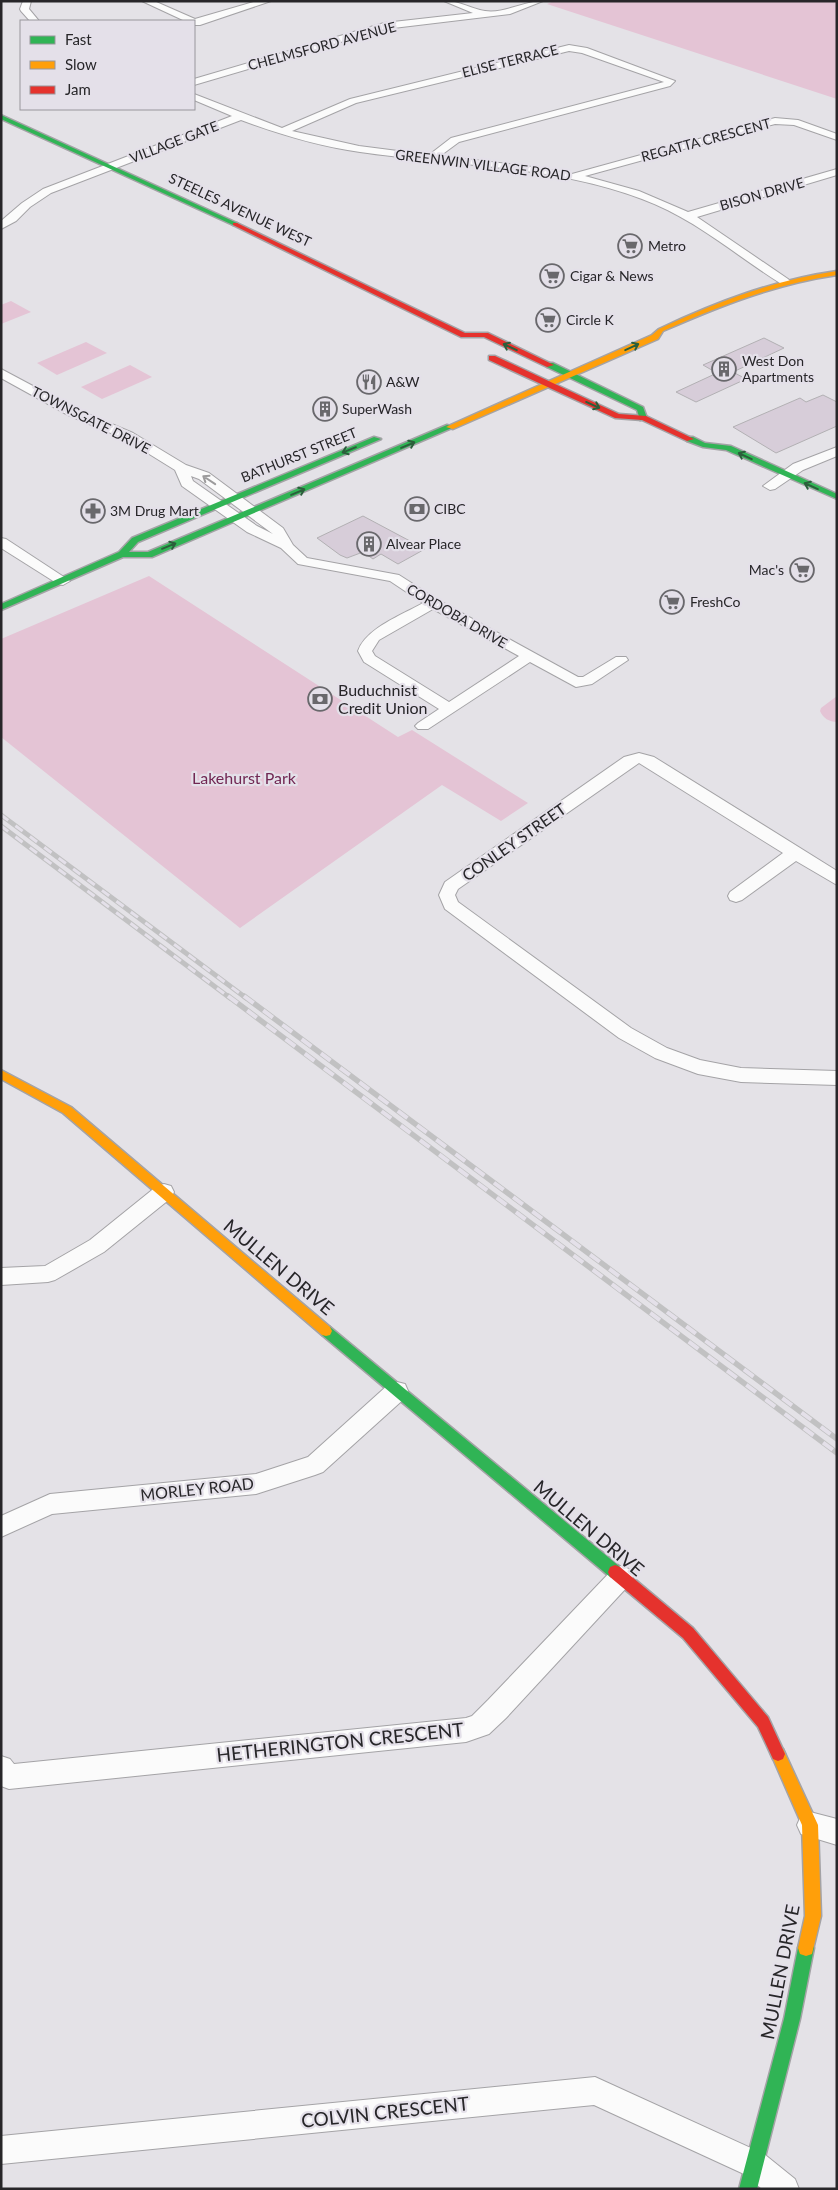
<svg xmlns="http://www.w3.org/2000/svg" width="838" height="2190" font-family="Lato,sans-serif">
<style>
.green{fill:#e4c4d5}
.building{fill:#d7cdd9;stroke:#b2b0b3}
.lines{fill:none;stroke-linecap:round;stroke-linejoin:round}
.street-casing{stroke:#a4a3a6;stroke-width:2}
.fast-casing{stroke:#a4a3a6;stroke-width:3}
.slow-casing{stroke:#a4a3a6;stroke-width:3}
.jam-casing{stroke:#a4a3a6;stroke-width:3}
.street{fill:#fbfbfb;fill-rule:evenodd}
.fast{fill:#30b455;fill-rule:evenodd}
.slow{fill:#ff9f0a;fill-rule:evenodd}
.jam{fill:#e5322d;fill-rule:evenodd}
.rail-far1-casing{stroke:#c1c1c2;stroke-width:5}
.rail-casing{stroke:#c1c1c2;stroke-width:5.5}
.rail-far1{stroke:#e4e0e9;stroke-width:3;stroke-dasharray:9;stroke-linecap:butt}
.rail{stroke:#e4e0e9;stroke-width:4;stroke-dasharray:12;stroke-linecap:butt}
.oneway{stroke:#2b5f3b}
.oneway2{stroke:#9c9b9c}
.labels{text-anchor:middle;stroke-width:4.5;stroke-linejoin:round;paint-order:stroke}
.far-street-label{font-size:14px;fill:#272629;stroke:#e4e0e9}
.far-poi-label{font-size:14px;fill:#272629;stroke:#e4e0e9;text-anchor:start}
.poi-label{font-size:16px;fill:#272629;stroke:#e4e0e9;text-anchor:start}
.park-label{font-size:16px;fill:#712753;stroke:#e4e0e9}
.street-label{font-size:16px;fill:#272629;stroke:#e4e0e9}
.near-street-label{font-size:19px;fill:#272629;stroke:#e4e0e9}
</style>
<rect width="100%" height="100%" fill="#e4e2e7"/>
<!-- green -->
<g class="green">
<path d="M554,1h283v98l-290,-95z"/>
<path d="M11,301l20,11 -30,12v-19z"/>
<path d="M86,342l21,11 -50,22 -20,-12z"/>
<path d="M130,365l22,12 -50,22 -21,-12z"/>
<path d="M149,576l249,161 14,-7 116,73 -27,18 -59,-36 -202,143 -239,-191v-98z"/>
<path d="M837,696v26c-8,0 -14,-4 -17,-11l1,-3z"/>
</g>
<!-- building -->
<g class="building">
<path d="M764,338l20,10 -51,24 13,7 -50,23 -20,-10 41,-19 -14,-8z"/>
<path d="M823,395l14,7v24l-61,27 -43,-26 67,-29 6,4z"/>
<path d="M363,516l62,33 -27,15 -17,-10 -8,5 -10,-7 -16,6 -7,-3 -23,-17z"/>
</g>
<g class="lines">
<!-- street casing -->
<g class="street-casing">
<g id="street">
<path d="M23,1h8l-2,8 10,12h-9l-9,-10 -1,-2z"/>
<path d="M142,1h12l41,18 62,-18h14l-71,24h-6v-4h-9z"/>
<path d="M444,1c17,0 27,8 41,10 19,3 39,-10 58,-10l-33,13 -125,15 -191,56v-6l190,-56 89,-10z"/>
<path d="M569,45l18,3 88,33 -5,5 -211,56 -19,14 92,11 40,7 203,-56 23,2 39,14v6l-43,-15 -19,-1 -190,52 54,15 49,21 149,-43v6l-140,42 91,62 2,2 -2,2h-8c-46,-29 -86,-65 -138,-84 -90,-34 -188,-33 -282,-47 -42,-6 -81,-18 -119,-32l-190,73 -21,14 -14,14 -15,8v-8l21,-18 21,-14 189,-73 -38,-16v-6l88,34 68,-29zM569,51l13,2 82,29 -213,56 -22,17 -70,-9 -67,-15 64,-28z"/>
<path d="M1,369l75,40 57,24 53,32 23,8 74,55 10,17 14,13 92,17 39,25 140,77h5l33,-20h10l2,3 -36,24 -16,3 -46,-25 -102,67h-10l-3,-3 3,-3 21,-14 -75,-47 -6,-11c8,-23 44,-36 65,-48l-33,-22 -92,-17 -17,-16 -34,-16 -65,-46 -7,-16 -50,-31 -57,-24 -67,-37zM191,476l8,3 74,55 -16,-8 -64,-45zM433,609l86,47 -70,46 -74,-46 -3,-5 7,-11z"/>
<path d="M837,447v9l-34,14 -28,19 -5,1 -7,-4 30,-22z"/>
<path d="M1,538l5,1 64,42 -7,4 -5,-1 -57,-36z"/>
<path d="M639,753l15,4 183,114v14l-41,-24 -54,39 -6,2 -6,-2 -2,-4 2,-4 53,-39 -144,-90 -181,126 -3,6 3,7 173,126 36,20 33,12 41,8 96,3v14l-96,-3 -43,-8 -43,-16 -36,-20 -174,-129 -6,-14 6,-13 179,-125z"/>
<path d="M164,1184l7,2 3,6 -3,6 -67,54 -49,28 -7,2 -47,3v-17l44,-2 45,-26 67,-54z"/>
<path d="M397,1382l8,2 3,7 -3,7 -82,74 -8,3 -59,19 -204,20 -51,23v-21l49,-22 206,-20 52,-17 81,-73z"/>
<path d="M621,1566l8,3 4,8 -4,8 -123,133 -17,16 -23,8 -457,47 -8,-3v-30l9,3 4,5 452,-46 6,-2 16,-16 125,-131z"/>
<path d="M810,1812l27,7v26l-36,-11 -4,-9 4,-9z"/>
<path d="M595,2077l169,77 31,25 4,10h-37l-18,-15 -150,-69 -593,59v-28z"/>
</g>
</g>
<!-- fast casing -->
<g class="fast-casing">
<g id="fast">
<path d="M1,115l236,108 1,1 -5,1 -232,-106z"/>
<path d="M547,363h6l90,44 4,11 -7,2 -3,-10 -90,-43z"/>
<path d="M447,425l7,2 -302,130h-29l-122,53v-6l118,-52 13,-14 242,-101 7,2 -243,103 -9,10h19z"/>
<path d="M687,437h6l12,6 26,3 106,48v5l-111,-49 -23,-3 -16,-6z"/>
<path d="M326,1326l4,1 290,240 2,5 -2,5 -5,2 -5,-2 -288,-242 -2,-4 2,-4z"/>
<path d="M806,1940l6,2 2,6 -14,71 -43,170h-18l45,-170 14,-71 2,-6z"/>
</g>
</g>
<!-- slow casing -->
<g class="slow-casing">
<g id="slow">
<path d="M837,271v4c-62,9 -117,31 -174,56l-5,8 -205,90 -7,-2 206,-92 7,-6c57,-27 115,-49 178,-58z"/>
<path d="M1,1070l70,37 259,220 2,4 -2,4 -4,1 -4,-1 -259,-222 -62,-34z"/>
<path d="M778,1747l5,2 35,76 3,91 -9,38 -6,2 -6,-2 -2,-6 7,-32 -3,-91 -31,-71 2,-5z"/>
</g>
</g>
<!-- jam casing -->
<g class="jam-casing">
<g id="jam">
<path d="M233,223h4l228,110h23l66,32 -7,2 -63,-30h-23l-228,-112z"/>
<path d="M489,356h6l124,58 27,2 48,23 -7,2 -45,-21 -27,-2 -126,-58z"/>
<path d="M615,1565l5,2 73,61 75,89 17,37 -2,5 -5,2 -5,-2 -15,-32 -75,-89 -73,-61 -2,-5 2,-5z"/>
</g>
</g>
<!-- street -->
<use href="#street" class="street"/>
<!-- fast -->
<use href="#fast" class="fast"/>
<!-- slow -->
<use href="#slow" class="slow"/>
<!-- jam -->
<use href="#jam" class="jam"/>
<!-- rail-far1 casing -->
<g class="rail-far1-casing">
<g id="rail-far1">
<path d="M1,815l245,183"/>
<path d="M1,826l229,172"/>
</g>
</g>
<!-- rail casing -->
<g class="rail-casing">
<g id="rail">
<path d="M228,996l609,457"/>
<path d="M244,996l593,443"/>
</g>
</g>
<!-- rail-far1 -->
<use href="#rail-far1" class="rail-far1"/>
<!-- rail -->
<use href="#rail" class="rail"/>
</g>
<!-- one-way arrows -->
<defs><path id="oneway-shaft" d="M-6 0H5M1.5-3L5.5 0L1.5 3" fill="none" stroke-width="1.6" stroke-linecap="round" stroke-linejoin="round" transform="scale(1.25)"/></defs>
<g class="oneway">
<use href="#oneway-shaft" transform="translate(510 347) rotate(-155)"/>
<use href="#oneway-shaft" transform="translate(632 347) rotate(-25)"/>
<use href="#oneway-shaft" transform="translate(593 405) rotate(24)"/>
<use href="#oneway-shaft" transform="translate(408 445) rotate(-23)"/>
<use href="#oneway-shaft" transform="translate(349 450) rotate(158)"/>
<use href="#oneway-shaft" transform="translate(745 456) rotate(-155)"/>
<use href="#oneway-shaft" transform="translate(811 486) rotate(-156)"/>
<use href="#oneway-shaft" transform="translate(298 492) rotate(-23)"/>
<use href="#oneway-shaft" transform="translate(169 546) rotate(-22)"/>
</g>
<use class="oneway2" href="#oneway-shaft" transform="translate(209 480) rotate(-146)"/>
<!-- icons -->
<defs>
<g id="supermarket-ring" transform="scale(1.25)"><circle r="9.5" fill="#e4e0e9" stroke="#69686c" stroke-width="1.5"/><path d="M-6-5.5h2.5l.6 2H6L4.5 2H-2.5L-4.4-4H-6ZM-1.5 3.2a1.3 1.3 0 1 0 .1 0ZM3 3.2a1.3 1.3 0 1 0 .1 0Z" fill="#69686c"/></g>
<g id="building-ring" transform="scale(1.25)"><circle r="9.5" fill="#e4e0e9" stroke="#69686c" stroke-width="1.5"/><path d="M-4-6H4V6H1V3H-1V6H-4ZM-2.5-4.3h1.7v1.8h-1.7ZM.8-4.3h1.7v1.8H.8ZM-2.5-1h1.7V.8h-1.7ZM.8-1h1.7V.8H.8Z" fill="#69686c"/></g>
<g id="restaurant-ring" transform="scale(1.25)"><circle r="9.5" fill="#e4e0e9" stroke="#69686c" stroke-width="1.5"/><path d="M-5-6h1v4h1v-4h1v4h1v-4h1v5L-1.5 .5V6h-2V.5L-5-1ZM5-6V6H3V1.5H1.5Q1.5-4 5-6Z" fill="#69686c"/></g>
<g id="bank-ring" transform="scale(1.25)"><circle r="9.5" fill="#e4e0e9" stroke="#69686c" stroke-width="1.5"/><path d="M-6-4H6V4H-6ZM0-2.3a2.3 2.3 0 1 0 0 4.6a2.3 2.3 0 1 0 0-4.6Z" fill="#69686c"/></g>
<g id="pharmacy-ring" transform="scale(1.25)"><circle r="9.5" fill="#e4e0e9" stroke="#69686c" stroke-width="1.5"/><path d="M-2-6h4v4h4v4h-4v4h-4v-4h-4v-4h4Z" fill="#69686c"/></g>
</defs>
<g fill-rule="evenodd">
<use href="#supermarket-ring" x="630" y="246"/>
<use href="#supermarket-ring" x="552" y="276"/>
<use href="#supermarket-ring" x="548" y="320"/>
<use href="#building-ring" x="724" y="369"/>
<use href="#restaurant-ring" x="369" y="382"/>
<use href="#building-ring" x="325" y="409"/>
<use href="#bank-ring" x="417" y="509"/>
<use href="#pharmacy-ring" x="93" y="511"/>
<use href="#building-ring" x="369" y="544"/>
<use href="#supermarket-ring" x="802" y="570"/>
<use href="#supermarket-ring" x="672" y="602"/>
<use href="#bank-ring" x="320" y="699"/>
</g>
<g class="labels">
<!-- far-street labels -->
<g class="far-street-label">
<text transform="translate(322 46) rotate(-15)" y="5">CHELMSFORD AVENUE</text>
<text transform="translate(510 61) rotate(-14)" y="5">ELISE TERRACE</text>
<text transform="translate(706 140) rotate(-15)" y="5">REGATTA CRESCENT</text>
<text transform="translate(174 142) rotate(-21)" y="5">VILLAGE GATE</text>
<text transform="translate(483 165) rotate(7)" y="5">GREENWIN VILLAGE ROAD</text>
<text transform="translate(762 194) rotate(-16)" y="5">BISON DRIVE</text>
<text transform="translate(240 210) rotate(25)" y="5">STEELES AVENUE WEST</text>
<text transform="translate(91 420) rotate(27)" y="5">TOWNSGATE DRIVE</text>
<text transform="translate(299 455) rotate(-22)" y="5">BATHURST STREET</text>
<text transform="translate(457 616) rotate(30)" y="5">CORDOBA DRIVE</text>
</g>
<!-- far-poi labels -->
<g class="far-poi-label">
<text x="648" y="251">Metro</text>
<text x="570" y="281">Cigar &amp; News</text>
<text x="566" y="325">Circle K</text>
<text x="742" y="366">West Don<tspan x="742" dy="16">Apartments</tspan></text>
<text x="386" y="387">A&amp;W</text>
<text x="342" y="414">SuperWash</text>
<text x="434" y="514">CIBC</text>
<text x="110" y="516">3M Drug Mart</text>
<text x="386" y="549">Alvear Place</text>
<text x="784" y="575" text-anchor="end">Mac's</text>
<text x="690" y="607">FreshCo</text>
</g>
<!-- poi labels -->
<g class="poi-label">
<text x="338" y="696">Buduchnist<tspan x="338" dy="18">Credit Union</tspan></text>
</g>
<!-- park labels -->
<g class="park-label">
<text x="244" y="784">Lakehurst Park</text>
</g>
<!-- street labels -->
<g class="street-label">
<text transform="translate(514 842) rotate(-35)" y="6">CONLEY STREET</text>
<text transform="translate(197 1489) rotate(-6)" y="6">MORLEY ROAD</text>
</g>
<!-- near-street labels -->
<g class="near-street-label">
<text transform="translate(279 1267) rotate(40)" y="7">MULLEN DRIVE</text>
<text transform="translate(589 1528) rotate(40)" y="7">MULLEN DRIVE</text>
<text transform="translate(340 1742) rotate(-6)" y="7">HETHERINGTON CRESCENT</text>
<text transform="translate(780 1972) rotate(-79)" y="7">MULLEN DRIVE</text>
<text transform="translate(385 2112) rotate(-6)" y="7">COLVIN CRESCENT</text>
</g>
</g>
<!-- border -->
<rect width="838" height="2190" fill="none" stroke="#272629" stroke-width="5"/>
<!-- legend -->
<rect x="20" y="20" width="175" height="90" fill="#e4e0e9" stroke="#98969c"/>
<rect x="30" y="36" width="25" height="8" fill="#30b455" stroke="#98969c"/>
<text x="65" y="45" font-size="15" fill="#272629">Fast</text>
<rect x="30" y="61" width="25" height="8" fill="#ff9f0a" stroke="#98969c"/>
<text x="65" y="70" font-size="15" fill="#272629">Slow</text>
<rect x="30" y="86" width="25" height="8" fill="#e5322d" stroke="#98969c"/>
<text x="65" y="95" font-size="15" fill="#272629">Jam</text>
</svg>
